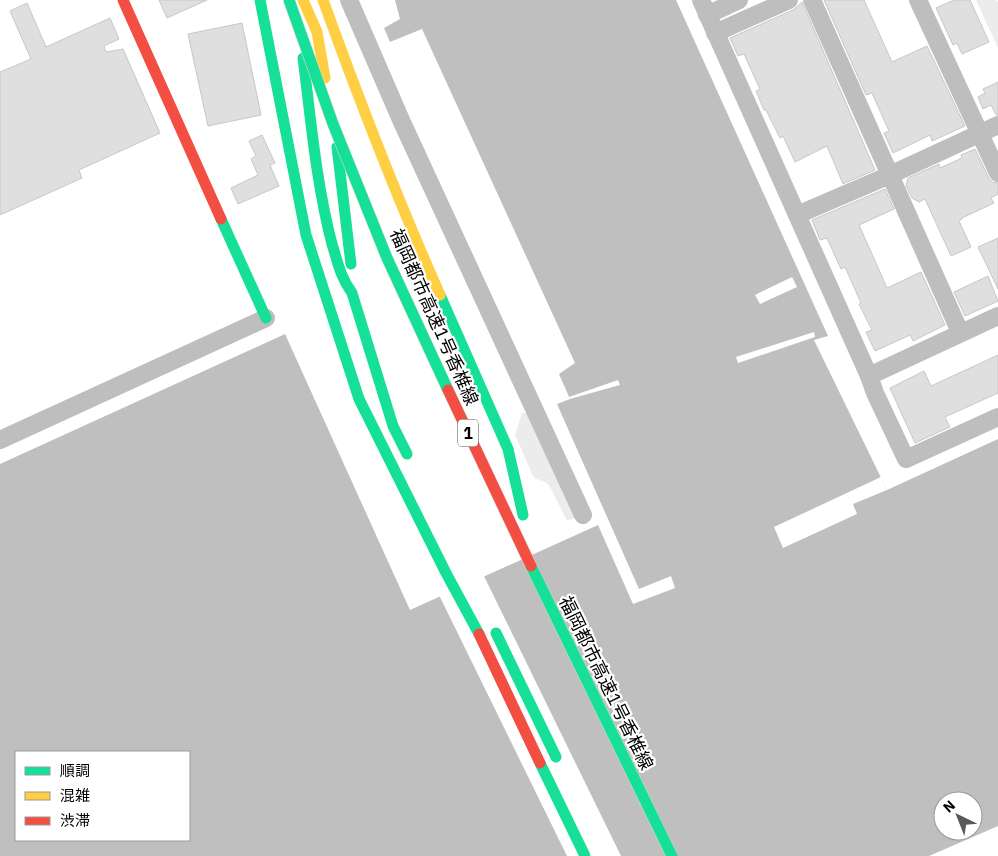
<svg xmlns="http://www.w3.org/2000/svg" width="998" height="856" font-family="'IBM Plex Sans','Noto Sans JP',sans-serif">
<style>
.green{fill:#ececec}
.water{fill:#bfbfbf;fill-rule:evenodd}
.pier{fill:#fff}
.building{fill:#dfdfdf;stroke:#c7c7c7}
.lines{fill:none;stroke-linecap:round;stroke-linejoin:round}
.street{stroke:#bebebe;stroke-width:18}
.fast{stroke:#16e098;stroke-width:11}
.slow{stroke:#ffcf43;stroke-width:11}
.jam{stroke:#f24e42;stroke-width:11}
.fast-bridge-casing{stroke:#dbdbdb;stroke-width:12;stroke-linecap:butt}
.jam-bridge-casing{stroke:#dbdbdb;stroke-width:12;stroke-linecap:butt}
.fast-bridge{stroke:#16e098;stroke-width:11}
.jam-bridge{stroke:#f24e42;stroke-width:11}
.labels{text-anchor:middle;stroke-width:4.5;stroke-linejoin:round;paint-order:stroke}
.shield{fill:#fff;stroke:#4c4c4c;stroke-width:1}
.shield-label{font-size:16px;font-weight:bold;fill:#000}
.street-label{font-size:18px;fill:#000;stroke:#fff}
</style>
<rect width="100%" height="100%" fill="#fff"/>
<!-- green -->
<g class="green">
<path d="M976,0h20l2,2v46z"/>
<path d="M522,413h4l3,5 47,99 -9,4 -18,-36 -4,-3 -11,-4 -19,-43z"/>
</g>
<!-- water -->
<path class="water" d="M395,0h281l152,336 -14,4 73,150 111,-51v387l-69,30h-929v-392l285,-130 125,276 188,-85 35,79 42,-16 -4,-12 -32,13 -82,-185 13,-5 -11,-25 16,-11 -153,-334 -32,13 -6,-14 16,-9zM16,752h173v88h-173zM943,801h30v30h-30z"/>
<!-- pier -->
<g class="pier">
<path d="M792,277l5,10 -37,17 -5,-9z"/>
<path d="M814,332l1,5 -77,26 -2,-6z"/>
<path d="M618,380l2,5 -50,14 -1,-2z"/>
<path d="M881,477l6,13 -34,14 4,10 -74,34 -9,-21z"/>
<path d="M483,574l138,282h-54l-128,-261z"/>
</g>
<!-- building -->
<g class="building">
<path d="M159,0h48l-40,18z"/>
<path d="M824,0h40l28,62 35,-16 38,80 -33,15 -2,-6 -37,18 -9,-20 5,-2 -17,-38 -6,2z"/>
<path d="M954,0h16l19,42 -27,12 -5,-11 -4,2 -17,-37z"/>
<path d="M802,2l73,168 -32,14 -16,-38 -32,16 -12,-26 -3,2 -14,-28h-2l-8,-19 4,-2 -16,-35 -6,2 -8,-18 63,-28z"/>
<path d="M27,3l19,44 64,-29 9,21 -15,7 2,6 17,-3 37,84 -81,37 3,8 -82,37v-143l31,-13 -21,-48z"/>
<path d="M242,23l19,92 -53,11 -20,-92z"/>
<path d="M998,82v33h-2l-5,-10 -8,4 -5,-12 7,-4 -2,-4z"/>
<path d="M262,135l13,28 -5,2 9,21 -41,18 -7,-16 27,-13 -7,-16 5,-3 -7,-15z"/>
<path d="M975,149l14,29 3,4 6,1v11l-7,4 3,5 -32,15v1l-3,2 12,26 -20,9 -26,-57 -6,3 -7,-4 -6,-12 2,-8 31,-14 1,4 22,-10 -1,-3z"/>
<path d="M885,189l9,20 -35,16 13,29 15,34 34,-16 24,53 -32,16 -3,-6 -35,16 -9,-19 6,-2 -13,-26 2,-1 -16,-36 -4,2 -14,-31 -7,2 -8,-20z"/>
<path d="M998,238v51l-20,-42z"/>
<path d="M988,276l10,25 -33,15 -11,-24z"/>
<path d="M998,355v38l-53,24 5,10 -35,16 -25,-55 34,-17 7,15z"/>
</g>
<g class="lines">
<!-- street -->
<g class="street">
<path d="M349,0l52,120 182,395"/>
<path d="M701,0l168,376 129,-60"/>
<path d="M812,0l148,332"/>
<path d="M918,0l80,173"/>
<path d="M707,15l32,-15"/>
<path d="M715,33l74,-33"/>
<path d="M797,215l93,-40 108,-50"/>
<path d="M869,376l6,17 31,66 92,-42"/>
<path d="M0,440l266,-122"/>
</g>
<!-- fast -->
<g class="fast">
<path d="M260,0l46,235 53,164 87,174 33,61"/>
<path d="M303,58c8,62 13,125 29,186 6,19 8,32 20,49l41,133 14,28"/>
<path d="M337,147l14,117"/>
<path d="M221,219l45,99"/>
<path d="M440,295l68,154 15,66"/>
<path d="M496,633l60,124"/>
<path d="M540,763l45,93"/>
</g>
<!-- slow -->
<g class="slow">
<path d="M303,0l14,32 8,46"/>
<path d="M323,0c36,100 74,198 117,295"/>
</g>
<!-- jam -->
<g class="jam">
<path d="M123,0l98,219"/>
<path d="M479,634l61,129"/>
</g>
<!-- fast-bridge casing -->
<g class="fast-bridge-casing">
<g id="fast-bridge">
<path d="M289,0l44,124 54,134 61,132"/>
<path d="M531,566l141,290"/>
</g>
</g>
<!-- jam-bridge casing -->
<g class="jam-bridge-casing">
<path id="jam-bridge" d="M448,390l83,176"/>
</g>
<!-- fast-bridge -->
<use href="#fast-bridge" class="fast-bridge"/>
<!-- jam-bridge -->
<use href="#jam-bridge" class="jam-bridge"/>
</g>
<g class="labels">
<!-- shield labels -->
<rect class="shield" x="458" y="419.5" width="20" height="27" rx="4"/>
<g class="shield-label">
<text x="468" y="439">1</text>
</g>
<!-- street labels -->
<g class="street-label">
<text transform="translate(434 317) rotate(66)" y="6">福岡都市高速1号香椎線</text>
<text transform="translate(606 683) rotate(64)" y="6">福岡都市高速1号香椎線</text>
</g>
</g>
<!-- legend -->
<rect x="15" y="751" width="175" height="90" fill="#ffffff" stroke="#999999"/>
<rect x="25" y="767" width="25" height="8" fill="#16e098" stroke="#999999"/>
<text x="60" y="776" font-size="15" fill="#000000">順調</text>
<rect x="25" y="792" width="25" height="8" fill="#ffcf43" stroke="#999999"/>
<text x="60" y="801" font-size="15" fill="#000000">混雑</text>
<rect x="25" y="817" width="25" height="8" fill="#f24e42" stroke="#999999"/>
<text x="60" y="826" font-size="15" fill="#000000">渋滞</text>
<!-- north arrow -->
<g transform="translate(958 816) rotate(317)"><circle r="24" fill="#ffffff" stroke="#999999"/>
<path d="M0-4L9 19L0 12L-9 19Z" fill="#595959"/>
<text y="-8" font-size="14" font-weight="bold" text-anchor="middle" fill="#000000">N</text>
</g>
</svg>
